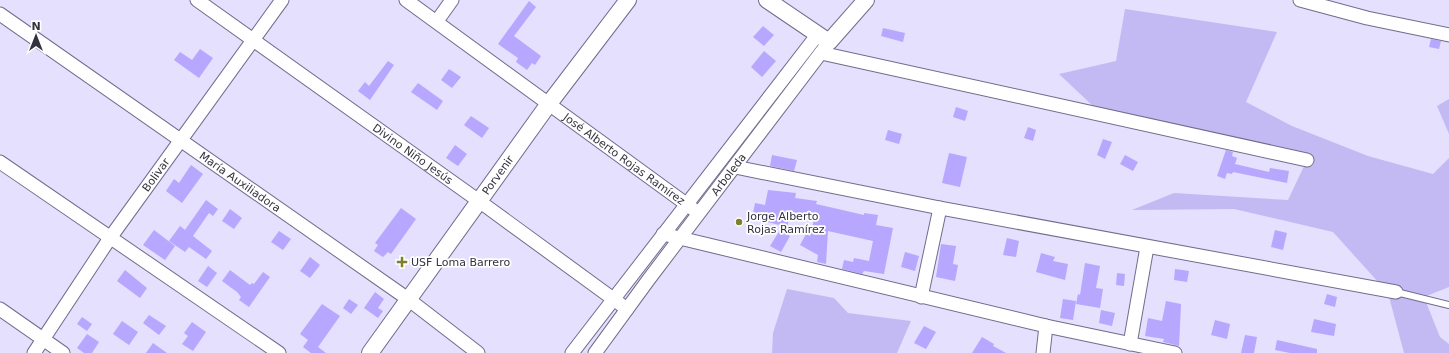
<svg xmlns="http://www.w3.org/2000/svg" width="1449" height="353" font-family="'DejaVu Sans',sans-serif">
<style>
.green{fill:#c3baf4}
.building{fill:#b7a7fe}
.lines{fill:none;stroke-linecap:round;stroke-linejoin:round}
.service-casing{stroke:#716c8c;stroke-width:8}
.minor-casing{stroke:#716c8c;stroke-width:15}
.tertiary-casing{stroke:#716c8c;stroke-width:18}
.service{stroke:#fff;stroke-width:6}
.minor{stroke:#fff;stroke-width:13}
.tertiary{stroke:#fff;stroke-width:16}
.poi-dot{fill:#7d812b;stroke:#fff;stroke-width:1.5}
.labels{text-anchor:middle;stroke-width:3.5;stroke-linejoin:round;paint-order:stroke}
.street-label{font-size:11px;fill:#34323f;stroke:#fff}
.poi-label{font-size:11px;fill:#34323f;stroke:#fff;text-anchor:start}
</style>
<rect width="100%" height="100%" fill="#e4e0fd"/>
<!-- green -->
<g class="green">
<path d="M1125,9l152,23 -31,70 46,24 76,30 65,18 16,-16v129l-25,10 16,40 9,7v9h-45l-16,-60 -55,-61 -99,-23 -102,1 42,-17 114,7 17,-36 -194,-41 -52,-49 57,-13z"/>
<path d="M1449,99v35l-12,-28z"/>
<path d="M787,289l47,9 14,15 63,8 -14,32h-125l1,-20z"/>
</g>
<!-- building -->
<g class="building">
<path d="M529,1l7,6 -22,29 27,20 -6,9 -3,-2 -5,7 -11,-8 2,-4 -20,-14z"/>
<path d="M763,26l11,9 -10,11 -11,-9z"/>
<path d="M883,28l22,5 -2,9 -22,-6z"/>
<path d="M1431,39l10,2 -2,8 -10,-2z"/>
<path d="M200,49l13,9 -14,20 -25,-18 6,-8 12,8z"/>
<path d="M764,51l12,10 -14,16 -11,-10z"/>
<path d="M388,61l6,4 -24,35 -12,-9 7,-9 4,4z"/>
<path d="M449,69l12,8 -9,11 -11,-8z"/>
<path d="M418,83l25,18 -6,9 -26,-18z"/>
<path d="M956,107l12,4 -3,10 -12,-4z"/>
<path d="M471,116l18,12 -7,10 -18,-13z"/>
<path d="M1028,127l8,3 -3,11 -9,-3z"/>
<path d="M888,130l14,4 -3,10 -14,-4z"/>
<path d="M1103,139l9,3 -7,17 -8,-4z"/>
<path d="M455,145l12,9 -9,12 -12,-8z"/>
<path d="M1226,150l7,2 -1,4 5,2 -2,6 34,8 1,-4 19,3 -2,12 -54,-11 -1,2 -5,-1 -2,6 -8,-3z"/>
<path d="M949,153l18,4 -7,30 -18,-4z"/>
<path d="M772,155l25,5 -3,11 -24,-5z"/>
<path d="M1125,155l13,7 -5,9 -13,-7z"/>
<path d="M191,165l12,9 -21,29 -16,-12 8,-12 5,4z"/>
<path d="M768,190l28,3 -1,5 22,3 -1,3 22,5 26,6v-2l14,2 -2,10 17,3 -9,46 -20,-3 -2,3 -20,-5 2,-9 9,2 1,-4 15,3 4,-20 -45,-10 -2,33 -9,-2 1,-7 -18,-10 6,-11 4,2 5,-21 -24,-3 -4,15 -35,-9 3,-15 10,2z"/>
<path d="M206,200l12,9 -5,7 -4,-3 -16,23 19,15 -6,8 -17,-12 -4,5 -16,-11 11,-15 5,4z"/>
<path d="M401,208l15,11 -25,35 -3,-2 -5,5 -9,-6 4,-6 -3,-2z"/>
<path d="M230,209l12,9 -8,11 -12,-8z"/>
<path d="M154,230l21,16 -10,14 -22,-15z"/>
<path d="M780,230l10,6 -9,16 -11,-6z"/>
<path d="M1275,230l12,3 -4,17 -12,-3z"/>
<path d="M279,231l12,8 -8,11 -12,-8z"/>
<path d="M1007,238l12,3 -3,16 -13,-2z"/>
<path d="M941,244l15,2 -3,18 5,1 -3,16 -19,-4z"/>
<path d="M905,252l14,4 -4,15 -14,-4z"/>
<path d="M1041,253l14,4 -2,4 15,3 -3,16 -29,-8z"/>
<path d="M310,257l10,8 -10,13 -10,-7z"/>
<path d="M1085,263l15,3 -4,22 7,1 -3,19 -24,-4 2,-10 2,1z"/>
<path d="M208,266l9,7 -10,14 -9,-6z"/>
<path d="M1175,269l14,2 -2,11 -13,-2z"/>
<path d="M125,270l22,18 -7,10 -23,-17z"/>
<path d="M230,270l20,15 2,-2 2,1 9,-12 7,5 -21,30 -10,-7 2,-3 -4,-5 -15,-11z"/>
<path d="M1117,273l8,1 -1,12 -8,-1z"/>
<path d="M375,292l9,7 -6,9 5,3 -5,7 -14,-10z"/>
<path d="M1327,294l10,3 -2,10 -11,-3z"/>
<path d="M349,299l9,6 -7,9 -8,-6z"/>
<path d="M1063,299l13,2 -3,19 -13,-2z"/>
<path d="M1166,301l15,3 -2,42 -16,-4 1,-3 -19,-3 3,-18 14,3z"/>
<path d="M322,304l18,12 -22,31 8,6h-15l-8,-6 5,-7 -8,-6z"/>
<path d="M1101,310l14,3 -3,13 -13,-3z"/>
<path d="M149,315l17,11 -7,9 -16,-12z"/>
<path d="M82,317l10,7 -5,7 -10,-7z"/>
<path d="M1314,319l22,5 -2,12 -23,-4z"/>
<path d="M1215,320l15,4 -3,15 -16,-4z"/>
<path d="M122,321l16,11 -9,13 -16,-11z"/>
<path d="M192,322l14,10 -13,19 -11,-7 6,-8 -4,-3z"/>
<path d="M924,326l12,6 -10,17 -12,-6z"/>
<path d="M87,334l12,8 -7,11h-8l-7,-5z"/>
<path d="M1245,335l12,2 -3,16h-13z"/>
<path d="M982,337l12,7 -1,2 13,7h-34z"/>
<path d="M1277,340l40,9v4h-27l-15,-3z"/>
<path d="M153,343l14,10h-21z"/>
</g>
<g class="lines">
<!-- service casing -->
<g class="service-casing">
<path id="service" d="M1396,292l53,13"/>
</g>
<!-- minor casing -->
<g class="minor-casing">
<g id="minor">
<path id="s1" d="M197,0l282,201 148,108"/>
<path id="s2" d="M406,0l287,209"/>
<path d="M1300,0l67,18 82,17"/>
<path id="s3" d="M0,14l408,285 70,54"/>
<path d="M437,21l15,-21"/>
<path d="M821,53l486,107"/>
<path d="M0,162l279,191"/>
<path d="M735,167l205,41 456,84"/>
<path d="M663,234l383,92 129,27"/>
<path d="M921,297l19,-89"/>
<path d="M0,309l63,44"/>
<path d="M1130,344l17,-97"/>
<path id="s4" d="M34,353l76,-115 172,-238"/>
<path d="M572,353l246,-319"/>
<path id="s5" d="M595,353l54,-74 177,-233"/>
<path d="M1043,353l3,-27"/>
</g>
</g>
<!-- tertiary casing -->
<g class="tertiary-casing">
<g id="tertiary">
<path d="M767,0l62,42 37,-42"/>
<path id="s6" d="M370,353l178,-248 80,-105"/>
</g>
</g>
<!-- service -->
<use href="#service" class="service"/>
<!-- minor -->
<use href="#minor" class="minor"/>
<!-- tertiary -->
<use href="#tertiary" class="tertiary"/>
</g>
<!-- markers -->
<g class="poi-dot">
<circle cx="739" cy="222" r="4"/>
<path d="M400 256h4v4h4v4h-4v4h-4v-4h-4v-4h4z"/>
</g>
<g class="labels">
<!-- street labels -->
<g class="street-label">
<text dy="4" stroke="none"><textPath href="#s1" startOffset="265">Divino Niño Jesús</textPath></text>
<text dy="4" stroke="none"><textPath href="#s2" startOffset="270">José Alberto Rojas Ramírez</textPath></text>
<text dy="4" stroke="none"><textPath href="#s4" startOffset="216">Bolivar</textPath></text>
<text dy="4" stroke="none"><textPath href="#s6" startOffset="219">Porvenir</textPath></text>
<text dy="4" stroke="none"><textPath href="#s5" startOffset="223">Arboleda</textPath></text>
<text dy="4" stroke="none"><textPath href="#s3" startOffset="293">María Auxiliadora</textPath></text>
</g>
<!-- poi labels -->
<g class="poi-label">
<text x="747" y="220">Jorge Alberto<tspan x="747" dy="13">Rojas Ramírez</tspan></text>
<text x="411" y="266">USF Loma Barrero</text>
</g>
</g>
<!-- north arrow -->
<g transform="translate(36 36)" stroke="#ffffff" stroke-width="3" paint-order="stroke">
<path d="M0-3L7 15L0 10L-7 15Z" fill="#34323f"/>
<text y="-6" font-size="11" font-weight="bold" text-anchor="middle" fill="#34323f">N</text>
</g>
</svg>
